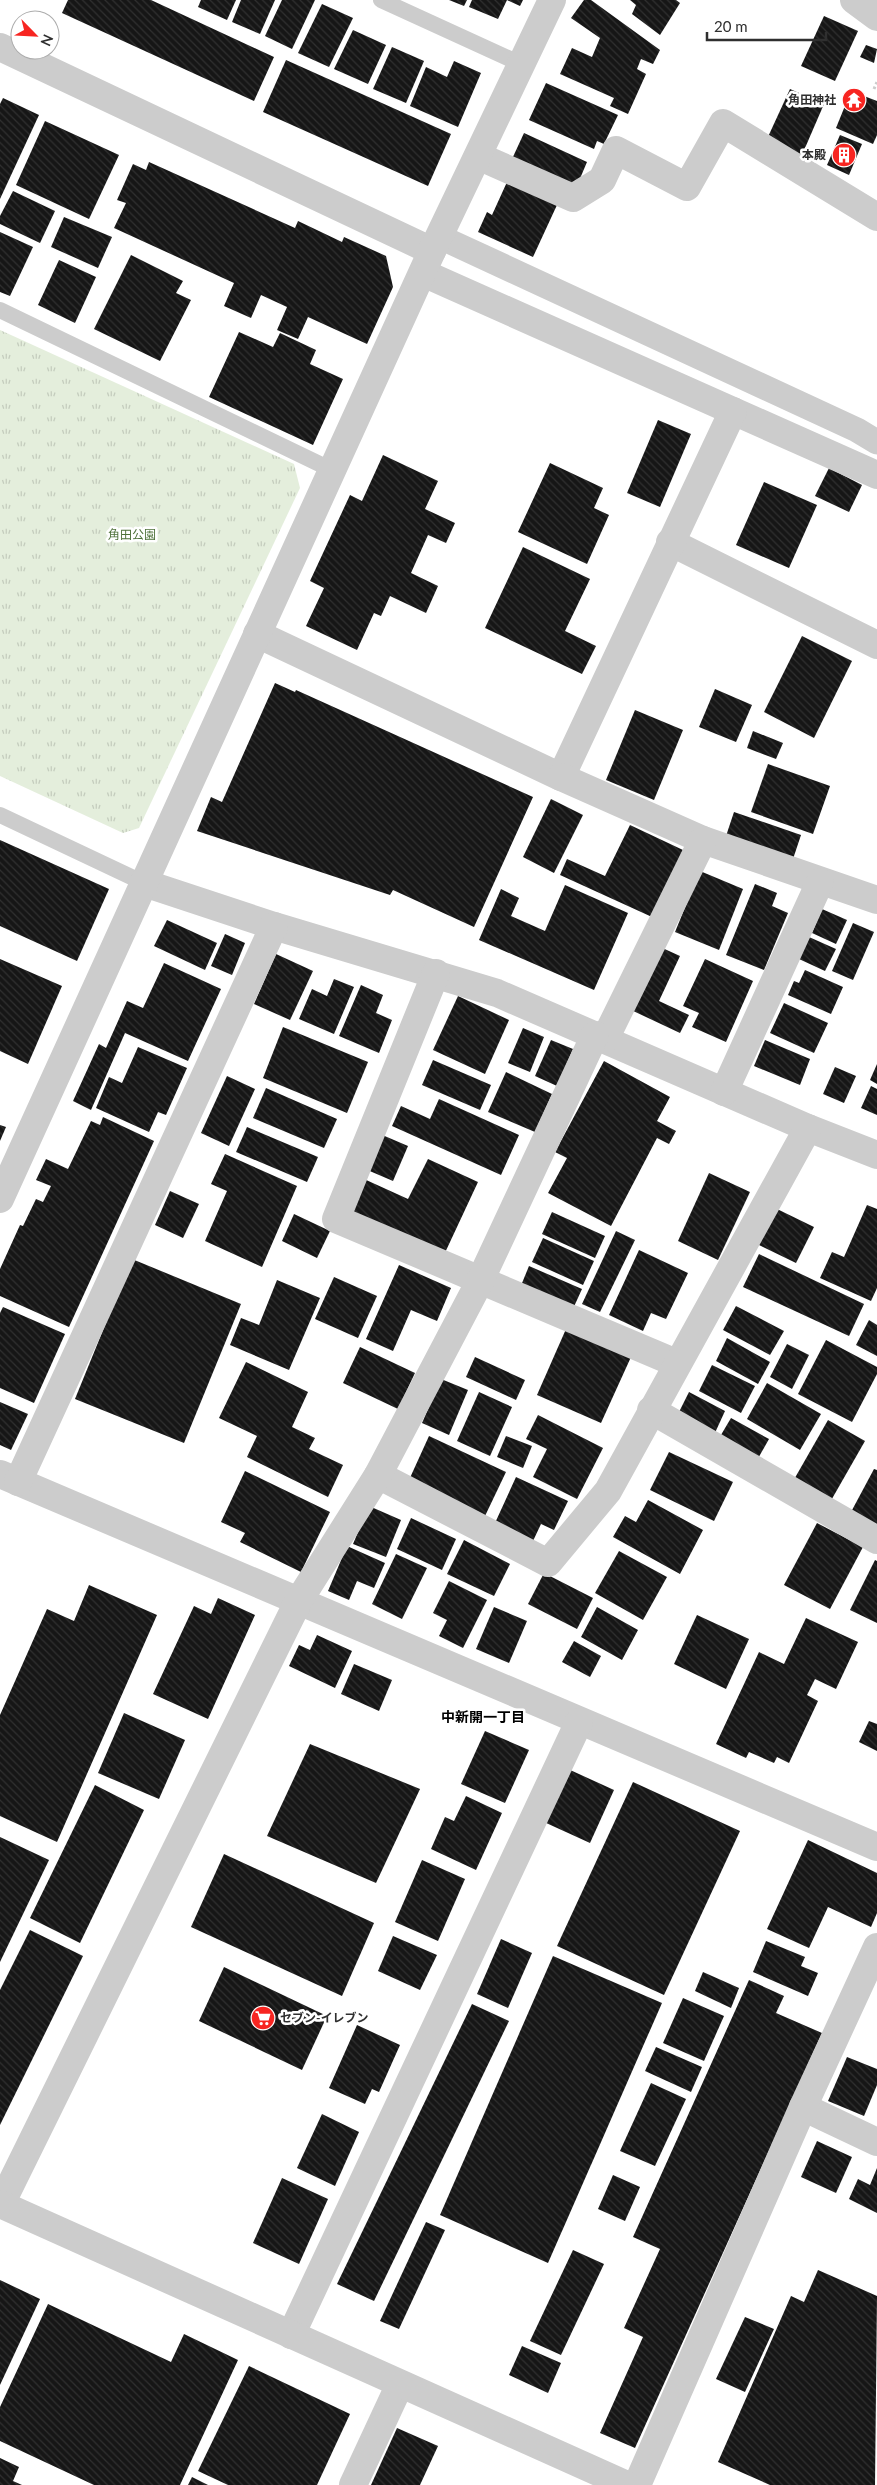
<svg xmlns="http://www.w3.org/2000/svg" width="877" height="2485" font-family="Lato,'Noto Sans JP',sans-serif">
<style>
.park{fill:url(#park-tufts)}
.building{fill:url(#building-back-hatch)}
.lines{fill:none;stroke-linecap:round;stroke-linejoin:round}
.path{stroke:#ccc;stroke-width:3;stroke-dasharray:2.5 2.5;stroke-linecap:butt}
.service{stroke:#ccc;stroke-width:16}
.pedestrian{stroke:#ccc;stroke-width:25}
.minor{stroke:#ccc;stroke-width:28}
.tertiary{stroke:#ccc;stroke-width:28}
.labels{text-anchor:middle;stroke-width:5;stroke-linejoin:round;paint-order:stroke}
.poi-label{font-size:12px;font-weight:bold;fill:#2f2f2f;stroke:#fff;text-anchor:end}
.park-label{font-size:12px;fill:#4d7038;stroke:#fff}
.neighbourhood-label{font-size:14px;font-weight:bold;fill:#000;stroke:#fff}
</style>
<defs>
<pattern id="park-tufts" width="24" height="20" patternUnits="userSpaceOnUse" patternTransform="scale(1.25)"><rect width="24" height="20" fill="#e4eedc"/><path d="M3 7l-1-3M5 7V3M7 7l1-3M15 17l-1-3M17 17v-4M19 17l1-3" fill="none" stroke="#c4ccbd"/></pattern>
<pattern id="building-back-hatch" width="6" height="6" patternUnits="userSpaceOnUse" patternTransform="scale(1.25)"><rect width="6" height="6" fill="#161616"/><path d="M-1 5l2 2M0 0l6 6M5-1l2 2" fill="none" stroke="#303030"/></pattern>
</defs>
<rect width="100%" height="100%" fill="#fff"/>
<!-- park -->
<path class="park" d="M0,330l294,134 6,24 -161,340 -16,5 -123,-57z"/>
<!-- building -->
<g class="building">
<path d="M68,0h83l123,57 -20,44 -192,-88z"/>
<path d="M201,0h35l-9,20 -29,-13z"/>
<path d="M241,0h34l-15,34 -28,-12z"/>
<path d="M282,0h33l-23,49 -27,-13z"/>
<path d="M449,0h18l-3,6z"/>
<path d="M472,0h51l-3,6 -13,-6 -9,19 -29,-12z"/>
<path d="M584,0h7l69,50 -7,14 -12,-5 -4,10 9,5 -18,40 -18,-8 4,-8 -54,-24 12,-26 20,9 8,-19 -29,-20z"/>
<path d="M630,0h46l4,3 -20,32 -28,-21 4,-9z"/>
<path d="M322,4l31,14 -24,49 -31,-14z"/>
<path d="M824,16l34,15 -23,50 -34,-15z"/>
<path d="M353,30l33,15 -18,39 -34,-15z"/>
<path d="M866,45l11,4 -3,14 -14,-6z"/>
<path d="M392,47l32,14 -18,42 -33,-14z"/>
<path d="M286,60l165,74 -23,52 -165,-74z"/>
<path d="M454,61l27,12 -23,54 -48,-21 16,-39 21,10z"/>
<path d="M546,83l72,32 -14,29 -7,-3 -3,8 -65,-29z"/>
<path d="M790,89l34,15 -22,51 -35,-16z"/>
<path d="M851,91l26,10v34l-4,9 -37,-16z"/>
<path d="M3,98l36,17 -39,84v-95z"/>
<path d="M45,121l74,34 -30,64 -73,-34z"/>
<path d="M524,133l63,29 -11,26 -64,-29z"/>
<path d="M840,135l22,9 -13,31 -22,-10z"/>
<path d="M149,162l146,66 3,-7 44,21 2,-5 42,19 7,31 -26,57 -59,-27 -10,22 -21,-9 10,-23 -26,-12 -10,23 -27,-12 10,-23 -120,-55 12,-25 -9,-3 16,-36 13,6z"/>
<path d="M507,182l50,23 -24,52 -55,-25 9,-20 5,3z"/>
<path d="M13,191l42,20 -15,32 -40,-19v-8z"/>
<path d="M64,217l48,20 -14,31 -47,-21z"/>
<path d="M0,232l33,15 -23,49 -10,-4z"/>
<path d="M131,255l52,26 -7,12 15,7 -31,61 -66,-32z"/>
<path d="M59,260l37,17 -21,46 -37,-18z"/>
<path d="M239,332l34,15 7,-14 36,17 -6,14 33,15 -30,66 -104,-48z"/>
<path d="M658,420l33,14 -31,73 -33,-14z"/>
<path d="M383,455l55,26 -13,28 30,14 -9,20 -18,-8 -17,38 27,13 -12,27 -36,-17 -9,20 -7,-3 -17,37 -51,-24 18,-38 -14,-7 40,-86 12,6z"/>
<path d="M550,463l53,25 -9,20 15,7 -22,49 -69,-32z"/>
<path d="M829,468l33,17 -13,27 -34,-16z"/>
<path d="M764,482l53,23 -28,63 -53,-23z"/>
<path d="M523,547l67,32 -25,52 31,15 -14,28 -97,-46z"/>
<path d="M802,636l50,25 -38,77 -50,-26z"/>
<path d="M275,683l20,9 1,-2 237,107 -59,130 -81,-37 -3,5 -193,-64 14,-34 11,5z"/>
<path d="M715,689l37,16 -16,37 -37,-15z"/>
<path d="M635,710l48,20 -29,70 -48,-20z"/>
<path d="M753,731l30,12 -7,16 -29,-11z"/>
<path d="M768,764l62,22 -17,48 -62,-22z"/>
<path d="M551,799l32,16 -29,58 -31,-16z"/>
<path d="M734,812l67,23 -9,27 -67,-23z"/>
<path d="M630,825l53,25 -31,67 -92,-42 7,-16 38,17z"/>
<path d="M0,840l109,49 -32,72 -77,-35z"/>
<path d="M700,871l43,18 -24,61 -44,-18z"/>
<path d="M755,884l22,9 -5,13 16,7 -24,57 -38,-15z"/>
<path d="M565,885l63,28 -34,77 -115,-50 22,-51 18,9 -8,18 34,15z"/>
<path d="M822,909l25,11 -11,24 -24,-11z"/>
<path d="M167,920l50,23 -12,27 -51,-24z"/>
<path d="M853,923l21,9 -21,48 -21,-9z"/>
<path d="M225,934l20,9 -13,32 -21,-9z"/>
<path d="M809,937l27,12 -11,22 -26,-12z"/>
<path d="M658,946l22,10 -21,45 30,14 -9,18 -51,-24z"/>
<path d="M276,954l37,17 -23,49 -36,-16z"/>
<path d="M0,959l62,27 -34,78 -28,-13z"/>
<path d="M705,959l48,22 -27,61 -34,-15 7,-14 -16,-7z"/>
<path d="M164,963l57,26 -33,72 -63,-28 -34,77 -18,-9 26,-57 7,4 21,-47 16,7z"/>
<path d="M805,970l38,17 -12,27 -43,-19 6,-14 5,2z"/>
<path d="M334,979l20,8 -20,47 -35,-15 13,-30 15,7z"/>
<path d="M361,985l22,10 -7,18 16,7 -13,33 -40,-17z"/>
<path d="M458,996l51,24 -24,54 -52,-24z"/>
<path d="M784,1003l44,20 -14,30 -44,-20z"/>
<path d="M283,1027l85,35 -21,51 -84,-35z"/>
<path d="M523,1028l21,9 -14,35 -22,-9z"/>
<path d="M551,1040l22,9 -16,37 -22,-10z"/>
<path d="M765,1040l45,19 -10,26 -46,-19z"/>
<path d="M138,1047l49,21 -21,47 -8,-3 -9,20 -53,-24 13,-31 13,6z"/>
<path d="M433,1060l58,25 -11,25 -58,-25z"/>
<path d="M604,1061l66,36 -13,24 19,10 -7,13 -12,-6 -46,88 -63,-33 19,-35 -12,-6z"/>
<path d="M877,1064v20l-7,-4z"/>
<path d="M835,1067l21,9 -12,27 -21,-9z"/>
<path d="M506,1072l46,22 -17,38 -47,-20z"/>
<path d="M227,1076l28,13 -26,57 -28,-13z"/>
<path d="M871,1086l6,3v26l-16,-7z"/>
<path d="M266,1088l71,31 -13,29 -71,-30z"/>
<path d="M439,1099l80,36 -18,40 -109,-49 9,-20 29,13z"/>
<path d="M103,1117l51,24 -85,186 -69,-31v-27l20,-44 3,1 13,-27 7,3 8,-16 -15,-6 10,-21 22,10 23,-48 9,4z"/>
<path d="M0,1125l6,2 -6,14z"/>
<path d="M247,1127l71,30 -11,25 -71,-30z"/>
<path d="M380,1134l28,12 -15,35 -28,-12z"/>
<path d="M225,1154l72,32 -35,81 -57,-26 22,-50 -16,-7z"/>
<path d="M428,1159l50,23 -35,75 -95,-44 16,-34 44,20z"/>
<path d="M709,1173l41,19 -32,68 -40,-19z"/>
<path d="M170,1191l29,13 -16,34 -28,-13z"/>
<path d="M867,1205l10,4v79l-6,13 -51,-23 12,-26 12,5z"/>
<path d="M775,1208l39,19 -18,36 -39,-19z"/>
<path d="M552,1212l53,24 -10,22 -53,-24z"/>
<path d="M294,1214l36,17 -13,27 -35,-17z"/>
<path d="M616,1231l19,9 -35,72 -18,-8z"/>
<path d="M543,1238l51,23 -11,24 -51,-23z"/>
<path d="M639,1250l49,23 -22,46 -15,-6 -8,18 -34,-16z"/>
<path d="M759,1254l105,50 -15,32 -106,-49z"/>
<path d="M132,1259l109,45 -57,139 -109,-44z"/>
<path d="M399,1265l52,23 -14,33 -26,-11 -18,41 -27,-12z"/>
<path d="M529,1266l53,23 -10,22 -52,-23z"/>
<path d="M334,1277l43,19 -19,42 -43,-19z"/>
<path d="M277,1280l43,18 -31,72 -59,-25 11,-27 18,7z"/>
<path d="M736,1306l48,25 -14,24 -47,-25z"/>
<path d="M3,1307l62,27 -31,69 -34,-15v-75z"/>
<path d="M869,1320l8,5v31l-21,-11z"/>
<path d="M566,1329l65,28 -30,66 -64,-28z"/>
<path d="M727,1338l43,24 -12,22 -42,-23z"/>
<path d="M826,1340l51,27v7l-25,48 -54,-28z"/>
<path d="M787,1344l22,11 -17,34 -22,-12z"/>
<path d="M360,1347l55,26 -17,36 -55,-26z"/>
<path d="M475,1357l50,23 -9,20 -50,-23z"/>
<path d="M246,1362l62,30 -16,35 23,11 -6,11 34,16 -15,32 -81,-40 10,-21 -38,-18z"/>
<path d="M712,1365l43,21 -14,27 -42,-22z"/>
<path d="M441,1379l27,11 -19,45 -27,-12z"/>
<path d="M767,1383l54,31 -21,36 -53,-31z"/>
<path d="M479,1392l33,15 -22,49 -33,-15z"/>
<path d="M689,1392l36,19 -11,24 -37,-19z"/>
<path d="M0,1402l28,12 -17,36 -11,-5z"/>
<path d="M538,1415l65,33 -26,51 -44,-22 14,-28 -21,-10z"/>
<path d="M731,1418l38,21 -13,23 -38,-22z"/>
<path d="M828,1420l37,21 -36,63 -37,-21z"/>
<path d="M429,1436l77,36 -21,44 -76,-36z"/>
<path d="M506,1436l26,10 -9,22 -26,-11z"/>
<path d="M669,1452l64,30 -19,39 -64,-31z"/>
<path d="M874,1469l3,1v56l-26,-14z"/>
<path d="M245,1471l85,41 -29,60 -61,-30 5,-9 -24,-11z"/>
<path d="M516,1477l52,24 -14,29 -13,-6 -8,17 -38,-18z"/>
<path d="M648,1500l55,30 -23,44 -67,-37 12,-21 11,6z"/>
<path d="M369,1506l32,14 -15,37 -33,-13z"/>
<path d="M411,1518l45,21 -14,31 -45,-21z"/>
<path d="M817,1523l46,24 -33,62 -46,-24z"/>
<path d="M464,1540l46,24 -16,32 -47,-22z"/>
<path d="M347,1546l38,17 -11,25 -17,-7 -8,19 -21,-9z"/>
<path d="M619,1551l48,26 -24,43 -48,-27z"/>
<path d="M396,1554l31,14 -25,51 -30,-15z"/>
<path d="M875,1560l2,1v62l-27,-13z"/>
<path d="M544,1573l49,25 -16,31 -49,-25z"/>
<path d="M449,1581l38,19 -24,48 -24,-12 8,-16 -14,-7z"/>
<path d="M89,1585l68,30 -100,227 -57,-26v-101l47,-106 27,12z"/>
<path d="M218,1598l37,17 -47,104 -55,-25 41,-88 17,8z"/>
<path d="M494,1607l33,14 -18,42 -33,-14z"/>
<path d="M597,1607l41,23 -16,30 -41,-23z"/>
<path d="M697,1615l52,24 -23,50 -52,-25z"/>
<path d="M806,1618l52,24 -22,47 -21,-10 -8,16 11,6 -29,62 -12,-6 -3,6 -25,-11 -3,6 -30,-14 43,-92 25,12z"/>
<path d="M317,1635l35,16 -17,37 -46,-22 10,-21 11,5z"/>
<path d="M574,1641l27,15 -11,21 -28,-15z"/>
<path d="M354,1664l38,16 -13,31 -38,-17z"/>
<path d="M124,1713l61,27 -26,59 -61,-26z"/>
<path d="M869,1721l8,3v27l-18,-9z"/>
<path d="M485,1731l44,19 -24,53 -44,-19z"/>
<path d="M310,1744l110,45 -44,94 -109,-47z"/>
<path d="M568,1769l46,21 -24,53 -46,-21z"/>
<path d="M633,1782l107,49 -76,164 -107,-49z"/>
<path d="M95,1785l49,25 -64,133 -50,-25z"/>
<path d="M466,1796l36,17 -26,57 -45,-21 14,-32 9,4z"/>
<path d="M0,1837l49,23 -49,102z"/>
<path d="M808,1840l69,33v40l-6,14 -43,-20 -19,41 -42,-19z"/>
<path d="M224,1854l150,69 -32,73 -151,-69z"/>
<path d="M422,1860l43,19 -27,62 -43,-19z"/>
<path d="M30,1930l53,26 -83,169v-135z"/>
<path d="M393,1936l44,19 -17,35 -42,-19z"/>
<path d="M501,1939l31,14 -24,55 -31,-14z"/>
<path d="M766,1941l39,16 -4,9 17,7 -10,23 -55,-24z"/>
<path d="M553,1956l109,47 -114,260 -108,-48z"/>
<path d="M224,1967l103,49 -25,54 -103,-49z"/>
<path d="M703,1972l36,16 -8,20 -36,-17z"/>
<path d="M749,1980l35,16 -8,17 46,20 -187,415 -35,-15 43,-96 -19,-9 36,-79 -27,-12z"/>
<path d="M683,1998l41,18 -20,45 -41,-18z"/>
<path d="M472,2004l37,17 -135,280 -37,-17z"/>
<path d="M357,2025l43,20 -21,47 -7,-3 -7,15 -36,-16z"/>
<path d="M656,2047l46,20 -11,25 -46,-21z"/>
<path d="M847,2057l30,12v16l-13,31 -36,-15z"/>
<path d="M651,2083l35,16 -31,67 -35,-15z"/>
<path d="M322,2114l37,18 -24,54 -38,-18z"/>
<path d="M817,2141l35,16 -16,36 -35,-16z"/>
<path d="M877,2168v45l-28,-14 9,-20 12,6z"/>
<path d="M613,2175l27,12 -15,34 -27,-12z"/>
<path d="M282,2178l46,21 -29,65 -46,-21z"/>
<path d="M426,2222l19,8 -46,99 -19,-8z"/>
<path d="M573,2250l31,14 -43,91 -31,-14z"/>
<path d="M818,2270l59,26 -2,189h-105l-52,-23 73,-166 13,6z"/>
<path d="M0,2280l40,19 -40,86z"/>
<path d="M48,2304l123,58 13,-28 54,26 -58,125h-86l-94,-44v-34z"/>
<path d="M745,2317l29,12 -29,63 -29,-13z"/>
<path d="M522,2346l39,17 -13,30 -39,-18z"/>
<path d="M249,2366l101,48 -33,71h-89l-30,-14z"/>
<path d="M397,2428l41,18 -18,39h-49z"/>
<path d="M0,2458l19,9 -6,14 9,4h-22z"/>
<path d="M192,2477l16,8h-20z"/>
</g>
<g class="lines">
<!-- path -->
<path class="path" d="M874,89l3,-7"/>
<!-- service -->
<g class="service">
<path d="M381,0l140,64"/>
<path d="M0,310l332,160"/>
<path d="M0,815l144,68"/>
</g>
<!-- pedestrian -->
<path class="pedestrian" d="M440,237l417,193 20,12"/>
<!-- minor -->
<g class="minor">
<path d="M854,0l23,17"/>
<path d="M478,156l95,42 29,-18 14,-30 71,37 36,-64 154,94"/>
<path d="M733,411l144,64"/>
<path d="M670,542l207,103"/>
<path d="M257,634l304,143 172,-366 -310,-138"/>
<path d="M561,777l142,63 174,60"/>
<path d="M144,883l130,43 223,67 311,135 69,27"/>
<path d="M436,973l-100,246 340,144"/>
<path d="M605,1039l98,-199"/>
<path d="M724,1092l96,-210"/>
<path d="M651,1410l226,130"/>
<path d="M0,1474l877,373"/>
<path d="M378,1475l170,88 60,-72 200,-363"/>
<path d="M18,1482l256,-556"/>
<path d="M803,2107l74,35"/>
<path d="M1,2204l297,-602 80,-127 102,-194 115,-246"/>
<path d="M291,2335l288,-613"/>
<path d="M353,2485l47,-101"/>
<path d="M637,2485l166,-378 74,-160"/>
</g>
<!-- tertiary -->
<g class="tertiary">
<path d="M0,47l432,204"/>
<path d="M0,1199l432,-948 120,-251"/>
<path d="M0,2204l627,281"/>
</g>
</g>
<!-- icons -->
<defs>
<g id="temple-disc" transform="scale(1.25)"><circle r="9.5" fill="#f72521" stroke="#fff"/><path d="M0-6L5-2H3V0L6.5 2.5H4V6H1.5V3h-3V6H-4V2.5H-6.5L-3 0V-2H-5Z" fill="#fff"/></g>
<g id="building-disc" transform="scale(1.25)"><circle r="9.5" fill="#f72521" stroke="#fff"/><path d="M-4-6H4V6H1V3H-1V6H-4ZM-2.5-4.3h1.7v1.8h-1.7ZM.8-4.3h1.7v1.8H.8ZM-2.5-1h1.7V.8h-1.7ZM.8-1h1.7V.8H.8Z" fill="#fff"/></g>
<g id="supermarket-disc" transform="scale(1.25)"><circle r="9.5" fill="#f72521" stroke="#fff"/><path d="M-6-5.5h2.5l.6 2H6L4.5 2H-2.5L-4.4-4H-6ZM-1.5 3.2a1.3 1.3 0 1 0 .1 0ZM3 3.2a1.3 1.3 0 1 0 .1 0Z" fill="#fff"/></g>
</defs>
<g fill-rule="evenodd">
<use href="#temple-disc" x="854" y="100"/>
<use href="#building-disc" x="844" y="155"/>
<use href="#supermarket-disc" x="263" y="2018"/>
</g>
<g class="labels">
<!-- poi labels -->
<g class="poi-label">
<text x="836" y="104">角田神社</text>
<text x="826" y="159">本殿</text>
<text x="280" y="2022" text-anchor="start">セブン-イレブン</text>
</g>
<!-- park labels -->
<g class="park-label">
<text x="132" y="539">角田公園</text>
</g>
<!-- neighbourhood labels -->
<g class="neighbourhood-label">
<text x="483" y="1722">中新開一丁目</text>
</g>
</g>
<!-- north arrow -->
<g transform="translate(35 35) rotate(114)"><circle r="24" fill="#ffffff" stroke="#acacac"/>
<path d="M0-4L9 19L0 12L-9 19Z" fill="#f72521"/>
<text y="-8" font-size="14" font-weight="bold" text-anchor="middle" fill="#2f2f2f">N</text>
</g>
<!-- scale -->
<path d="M707 32v8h119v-8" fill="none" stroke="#2f2f2f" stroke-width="2.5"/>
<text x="714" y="32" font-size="15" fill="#2f2f2f" stroke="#ffffff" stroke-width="4" paint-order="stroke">20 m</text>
</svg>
